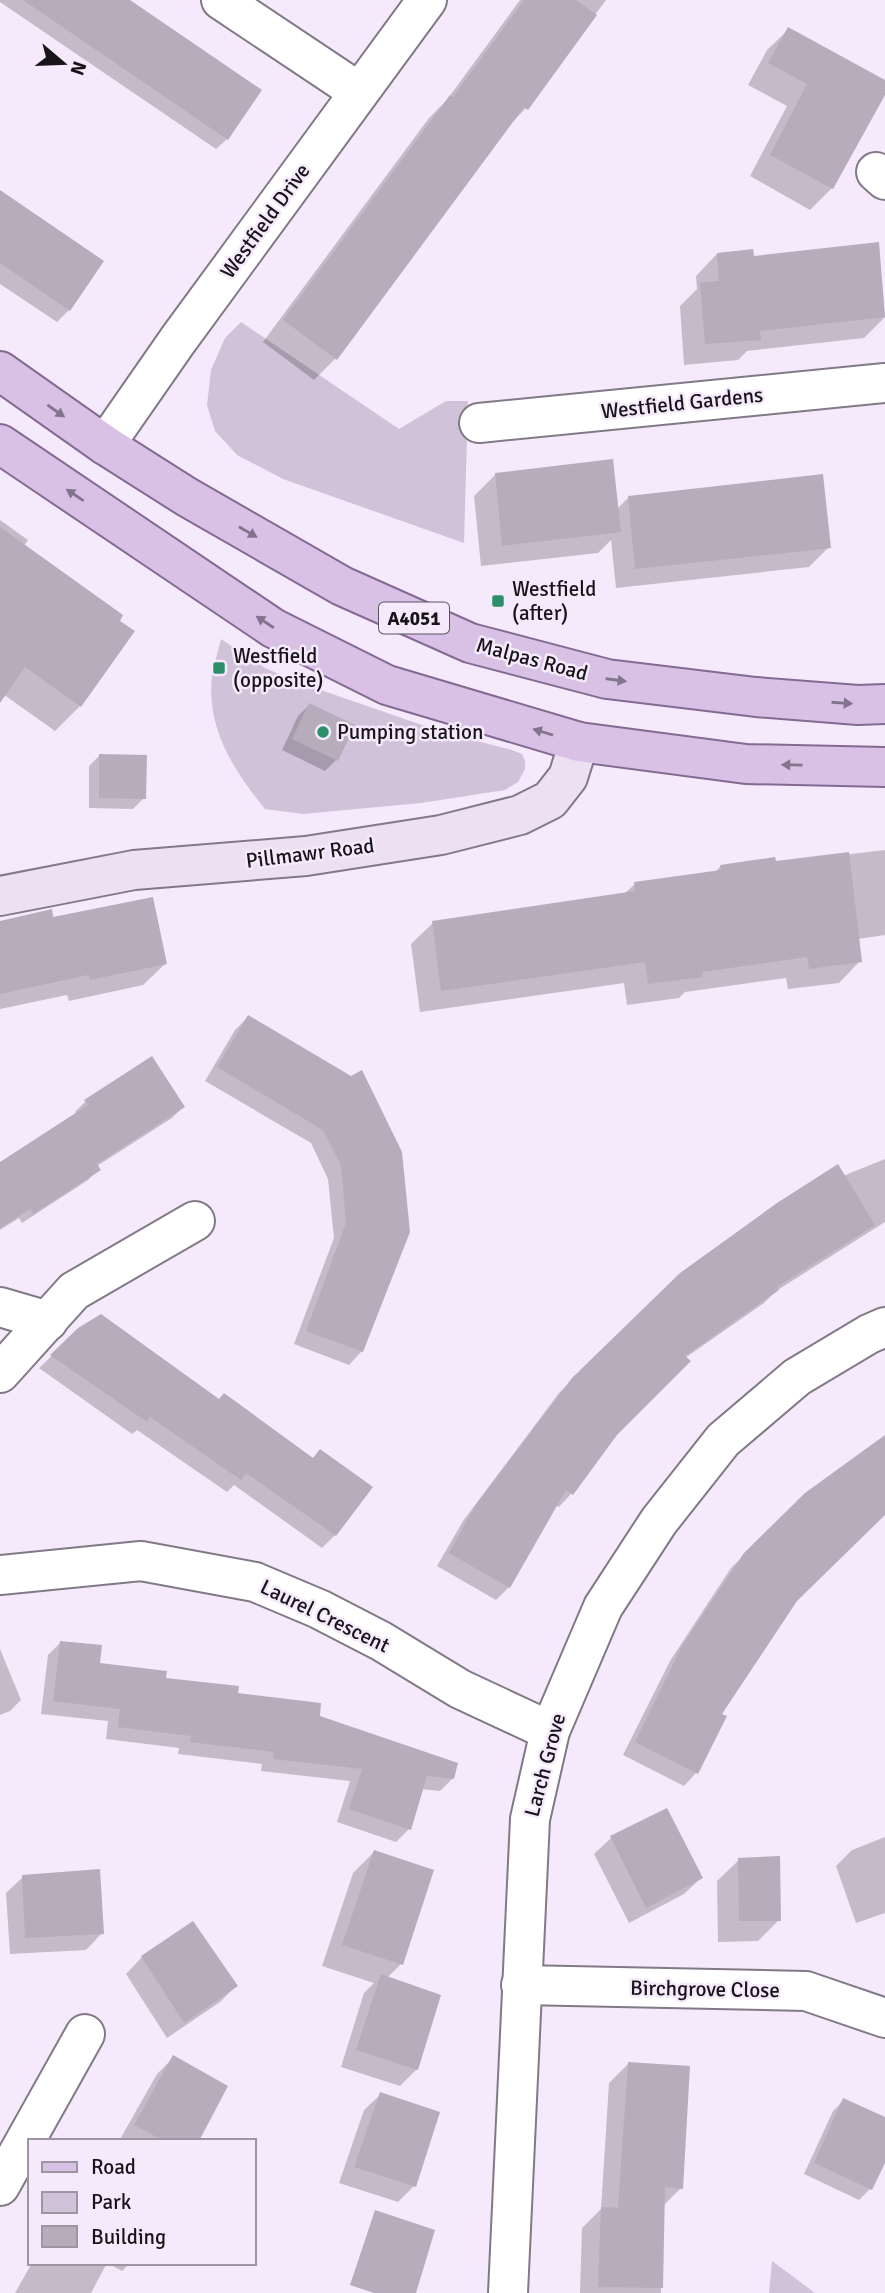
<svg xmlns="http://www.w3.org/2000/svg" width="885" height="2293" font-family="Signika,sans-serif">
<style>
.green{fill:#d0c2d9}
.shadow{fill:#0003}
.building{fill:#b6acbc}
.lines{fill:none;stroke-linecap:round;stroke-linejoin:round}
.street-casing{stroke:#827987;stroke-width:42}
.secondary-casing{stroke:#827987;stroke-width:42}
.primary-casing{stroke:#846a92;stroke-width:42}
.street{stroke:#fff;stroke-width:38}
.secondary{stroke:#ece0f2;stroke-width:38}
.primary{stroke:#d8c1e5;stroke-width:38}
.oneway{fill:#82748a}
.poi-dot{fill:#2c8f69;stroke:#f5eafb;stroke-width:2.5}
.labels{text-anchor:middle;stroke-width:5;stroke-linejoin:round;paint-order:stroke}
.shield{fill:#f5eafb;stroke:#5a555e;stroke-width:2}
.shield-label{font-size:19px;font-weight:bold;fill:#18151a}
.street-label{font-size:21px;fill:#18151a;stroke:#f5eafb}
.poi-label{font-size:21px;fill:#18151a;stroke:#f5eafb;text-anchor:start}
</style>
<rect width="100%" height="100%" fill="#f5eafb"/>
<!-- green -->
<g class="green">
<path d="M241,322l158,107 47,-28h22l-4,142 -181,-64 -46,-24 -22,-24 -8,-26 4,-35 14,-32z"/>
<path d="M221,639l44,29 30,13 150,52 67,17 10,4 3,7v8l-7,13 -13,8 -84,13 -118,11 -38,-5c-31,-38 -59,-81 -53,-133 2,-12 6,-25 9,-37z"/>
<path d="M772,2261l43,32h-46z"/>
</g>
<!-- shadow -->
<g class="shadow">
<path d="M0,0h125l102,139 -11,10 -216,-147z"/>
<path d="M520,0h86l-80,108 -21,22 -170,229 -21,21 -51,-38 166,-224 17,-17z"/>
<path d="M789,29l96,53v10l-53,96 -22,22 -60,-34 37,-70 -39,-21 19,-35z"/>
<path d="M0,193l69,117 -12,12 -57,-38z"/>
<path d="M877,244l8,73 -21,21 -117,13 -9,9 -54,5 -4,-59 17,-17 -1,-13 21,-22 35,4z"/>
<path d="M496,474l121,35 11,-11 201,49 -20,20 -193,21 -5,-48 -13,13 -117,13 -7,-70z"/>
<path d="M0,520l28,20 -4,6 93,75 -37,85 -25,25 -55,-39z"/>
<path d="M309,705l27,55 -11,11 -43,-21 16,-34z"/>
<path d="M100,755l44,43 -11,11 -44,-1v-42z"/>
<path d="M885,850v85l-27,4 2,22 -21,22 -51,6 -2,-11 -101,14 -6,6 -52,7 -3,-22 -204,29 -9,-68 22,-21 190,-28 12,-11 80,-12 6,-6 53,-3z"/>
<path d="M52,919l113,45 -22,21 -74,16 -2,-6 -67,14v-86z"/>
<path d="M248,1017l103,61 11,273 -13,14 -55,-21 40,-106 -6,-59 -17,-36 -106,-62 30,-51z"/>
<path d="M86,1101l97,6 -11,11 -75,48 2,3 -11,11 -66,43 -3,-5 -19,12v-66l77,-49 -2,-3z"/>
<path d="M885,1159v63l-109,69 -12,12 -79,55 -69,76 -45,60 -12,13 -3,-2 -47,82 -13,13 -59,-34 26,-45 96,-128 122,-119 162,-98z"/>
<path d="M80,1329l139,72 93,58 58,28 -35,48 -13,13 -88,-63 -7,7 -90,-62 -5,4 -93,-66z"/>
<path d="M885,1438v75l-90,88 -75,113 -24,59 -12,13 -61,-31 47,-94 61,-93 75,-73z"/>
<path d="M61,1642l37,22 138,31 82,22 135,61 -13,13 -19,-2 -12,40 -13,13 -59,-20 13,-41 -89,-10 1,-7 -84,-10 1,-6 -73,-9 2,-18 -67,-7 7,-59z"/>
<path d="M0,1649l21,51 -11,11 -10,4z"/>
<path d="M885,1837v76l-29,10 -20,-57 16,-16z"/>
<path d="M611,1838l90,40 -17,16 -55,29 -35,-69z"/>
<path d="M374,1852l27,112 -14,14 30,91 -17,17 -59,-19 23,-74 10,-10 -52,-17 31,-93z"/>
<path d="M739,1860l40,60 -21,21 -40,1 -1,-61z"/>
<path d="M23,1877l79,56 -16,17 -76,4 -4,-61z"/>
<path d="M142,1957l94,29 -16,16 -53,36 -41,-64z"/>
<path d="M174,2057l24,84h-79l38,-67z"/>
<path d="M628,2064l53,124 -19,19 -1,86h-81l2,-65 19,-19 8,-126z"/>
<path d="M381,2094l33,92 -16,16 -59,-19 25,-73z"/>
<path d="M844,2100l41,19v40l-15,30 -11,11 -55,-26 29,-63z"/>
<path d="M32,2263h98l-8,8 -15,-8 -16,30h-76z"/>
</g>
<!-- building -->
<g class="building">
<path d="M23,0h107l132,90 -34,50z"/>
<path d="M524,0h52l21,15 -69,95 -4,-3 -187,253 -54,-40 167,-225 3,2z"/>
<path d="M788,27l97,53v15l-52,94 -63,-34 37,-71 -39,-21z"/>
<path d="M0,190l104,71 -34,50 -70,-48z"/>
<path d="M879,242l6,75 -125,14 1,9 -56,4 -5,-61 19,-2 -2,-28 36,-4 1,7z"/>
<path d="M613,459l8,73 -119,14 -7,-73z"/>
<path d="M823,474l8,74 -196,21 -7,-73z"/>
<path d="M0,527l123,88 -3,6 15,10 -54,76 -56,-40 -25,36z"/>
<path d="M309,703l46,22 -17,36 -46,-22z"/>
<path d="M99,754l48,1 -1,44 -47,-1z"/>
<path d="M849,852l13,110 -53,7 -2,-12 -105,15 1,5 -55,7 -3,-22 -204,29 -9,-70 203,-30 -1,-9 87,-12 -1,-5 55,-8 1,4z"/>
<path d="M153,897l14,67 -77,16 -2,-5 -88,19v-73l52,-12 1,8z"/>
<path d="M248,1015l103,61 11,-6 40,82 8,80 -47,120 -57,-21 40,-108 -5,-58 -18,-35 -106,-63z"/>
<path d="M152,1056l33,51 -88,57 4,6 -68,44 -3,-5 -30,19v-66l88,-57 -4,-5z"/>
<path d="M838,1164l37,61 -98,62 2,3 -94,66 6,5 -74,74 -44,60 -7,-5 -56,98 -61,-35 26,-47 97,-128 108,-105 97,-70z"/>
<path d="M101,1314l118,85 5,-6 89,65 7,-9 53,38 -37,49 -90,-63 -5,7 -91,-63 -3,5 -97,-67 28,-27z"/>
<path d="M885,1435v80l-88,86 -75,113 5,2 -29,58 -63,-32 47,-96 62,-93 61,-60z"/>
<path d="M60,1641l42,4 -2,18 67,8 -1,7 73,8 -1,7 83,10 -1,13 138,47 -4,16 -27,-3 -16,54 -62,-21 13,-40 -89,-10 1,-7 -84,-10 1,-6 -73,-9 2,-18 -67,-8z"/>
<path d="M667,1808l36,70 -57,30 -36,-72z"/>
<path d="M374,1850l60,20 -31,95 -61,-20z"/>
<path d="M780,1856l1,65h-42l-1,-63z"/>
<path d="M100,1869l4,65 -79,4 -3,-63z"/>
<path d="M193,1921l45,65 -54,37 -43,-67z"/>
<path d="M381,1974l60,21 -23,75 -62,-20z"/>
<path d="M173,2055l55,31 -29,55h-35l-30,-16z"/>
<path d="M628,2062l62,4 -7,123 -18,-2 -2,101 -65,-1 3,-80 17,1z"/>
<path d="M380,2092l60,20 -24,75 -62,-20z"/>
<path d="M843,2098l42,19v46l-13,27 -58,-27z"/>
<path d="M375,2210l60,20 -19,63h-42l-24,-8z"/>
</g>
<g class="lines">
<!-- street casing -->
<g class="street-casing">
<g id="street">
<path d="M221,0l138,92"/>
<path d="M876,172l9,8"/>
<path d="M479,423l406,-40"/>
<path d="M105,445l73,-105 249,-340"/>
<path d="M0,1307l48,14"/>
<path d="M0,1373l74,-82 121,-70"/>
<path d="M0,1575l141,-14 114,21 64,27 62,32 79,48 90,42"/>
<path d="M521,1985l285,6 79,27"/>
<path d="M0,2186l85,-152"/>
<path d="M508,2293l22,-474 20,-88 53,-124 56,-86 64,-81 74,-63 72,-43 16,-7"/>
</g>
</g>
<!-- secondary casing -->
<g class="secondary-casing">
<path id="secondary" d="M0,896l134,-26 172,-14 135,-21 79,-20 30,-15 18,-23 11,-35"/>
</g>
<!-- primary casing -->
<g class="primary-casing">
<g id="primary">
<path d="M0,371l105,74 82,52 155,89 128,57 137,36 149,18 102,8 27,-1"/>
<path d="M0,444l273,184 114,57 192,57 167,22 139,3"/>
</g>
</g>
<!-- street -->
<use href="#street" class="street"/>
<!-- secondary -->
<use href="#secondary" class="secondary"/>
<!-- primary -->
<use href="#primary" class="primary"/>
</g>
<!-- one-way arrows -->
<defs><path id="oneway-solid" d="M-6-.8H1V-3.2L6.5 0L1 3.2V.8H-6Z" transform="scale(1.75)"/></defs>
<g class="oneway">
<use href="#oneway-solid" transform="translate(56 411) rotate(35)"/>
<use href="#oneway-solid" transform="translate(75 495) rotate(-146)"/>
<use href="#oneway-solid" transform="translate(248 532) rotate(30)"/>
<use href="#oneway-solid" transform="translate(265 622) rotate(-147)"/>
<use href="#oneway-solid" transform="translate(616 680) rotate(8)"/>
<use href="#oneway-solid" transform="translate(842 703) rotate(4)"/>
<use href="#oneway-solid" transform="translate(543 732) rotate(-163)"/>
<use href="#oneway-solid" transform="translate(792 765) rotate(-179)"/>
</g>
<!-- markers -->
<g class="poi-dot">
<rect x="491" y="594" width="14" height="14" rx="3.5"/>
<rect x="212" y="661" width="14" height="14" rx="3.5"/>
<circle cx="323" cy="732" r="7"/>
</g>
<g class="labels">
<!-- shield labels -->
<rect class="shield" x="379" y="602.5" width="70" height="31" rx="5"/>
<g class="shield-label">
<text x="414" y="625">A4051</text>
</g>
<!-- street labels -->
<g class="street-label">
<text transform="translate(265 221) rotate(-54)" y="7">Westfield Drive</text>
<text transform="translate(682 403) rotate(-6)" y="7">Westfield Gardens</text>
<text transform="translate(532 659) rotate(15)" y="7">Malpas Road</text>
<text transform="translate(310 853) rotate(-7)" y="7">Pillmawr Road</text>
<text transform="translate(325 1616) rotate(26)" y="7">Laurel Crescent</text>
<text transform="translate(545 1765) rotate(-75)" y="7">Larch Grove</text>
<text transform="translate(705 1989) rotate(1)" y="7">Birchgrove Close</text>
</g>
<!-- poi labels -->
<g class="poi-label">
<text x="512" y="596">Westfield<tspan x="512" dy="24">(after)</tspan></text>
<text x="233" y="663">Westfield<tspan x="233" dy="24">(opposite)</tspan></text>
<text x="337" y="739">Pumping station</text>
</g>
</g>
<!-- legend -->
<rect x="28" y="2139" width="228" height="126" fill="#f5eafb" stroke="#9d95a1" stroke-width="2"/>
<rect x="42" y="2162" width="35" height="10" fill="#d8c1e5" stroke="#9d95a1" stroke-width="2"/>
<text x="91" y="2174" font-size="21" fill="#18151a">Road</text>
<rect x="42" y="2192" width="35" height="21" fill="#d0c2d9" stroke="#9d95a1" stroke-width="2"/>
<text x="91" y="2209" font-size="21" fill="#18151a">Park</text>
<rect x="42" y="2226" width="35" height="21" fill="#b6acbc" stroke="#9d95a1" stroke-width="2"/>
<text x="91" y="2244" font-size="21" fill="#18151a">Building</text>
<!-- north arrow -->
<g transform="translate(63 63) rotate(109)" stroke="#f5eafb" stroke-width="5" paint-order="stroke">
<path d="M0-5L12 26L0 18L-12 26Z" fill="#18151a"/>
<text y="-10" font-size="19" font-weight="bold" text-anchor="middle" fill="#18151a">N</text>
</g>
</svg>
